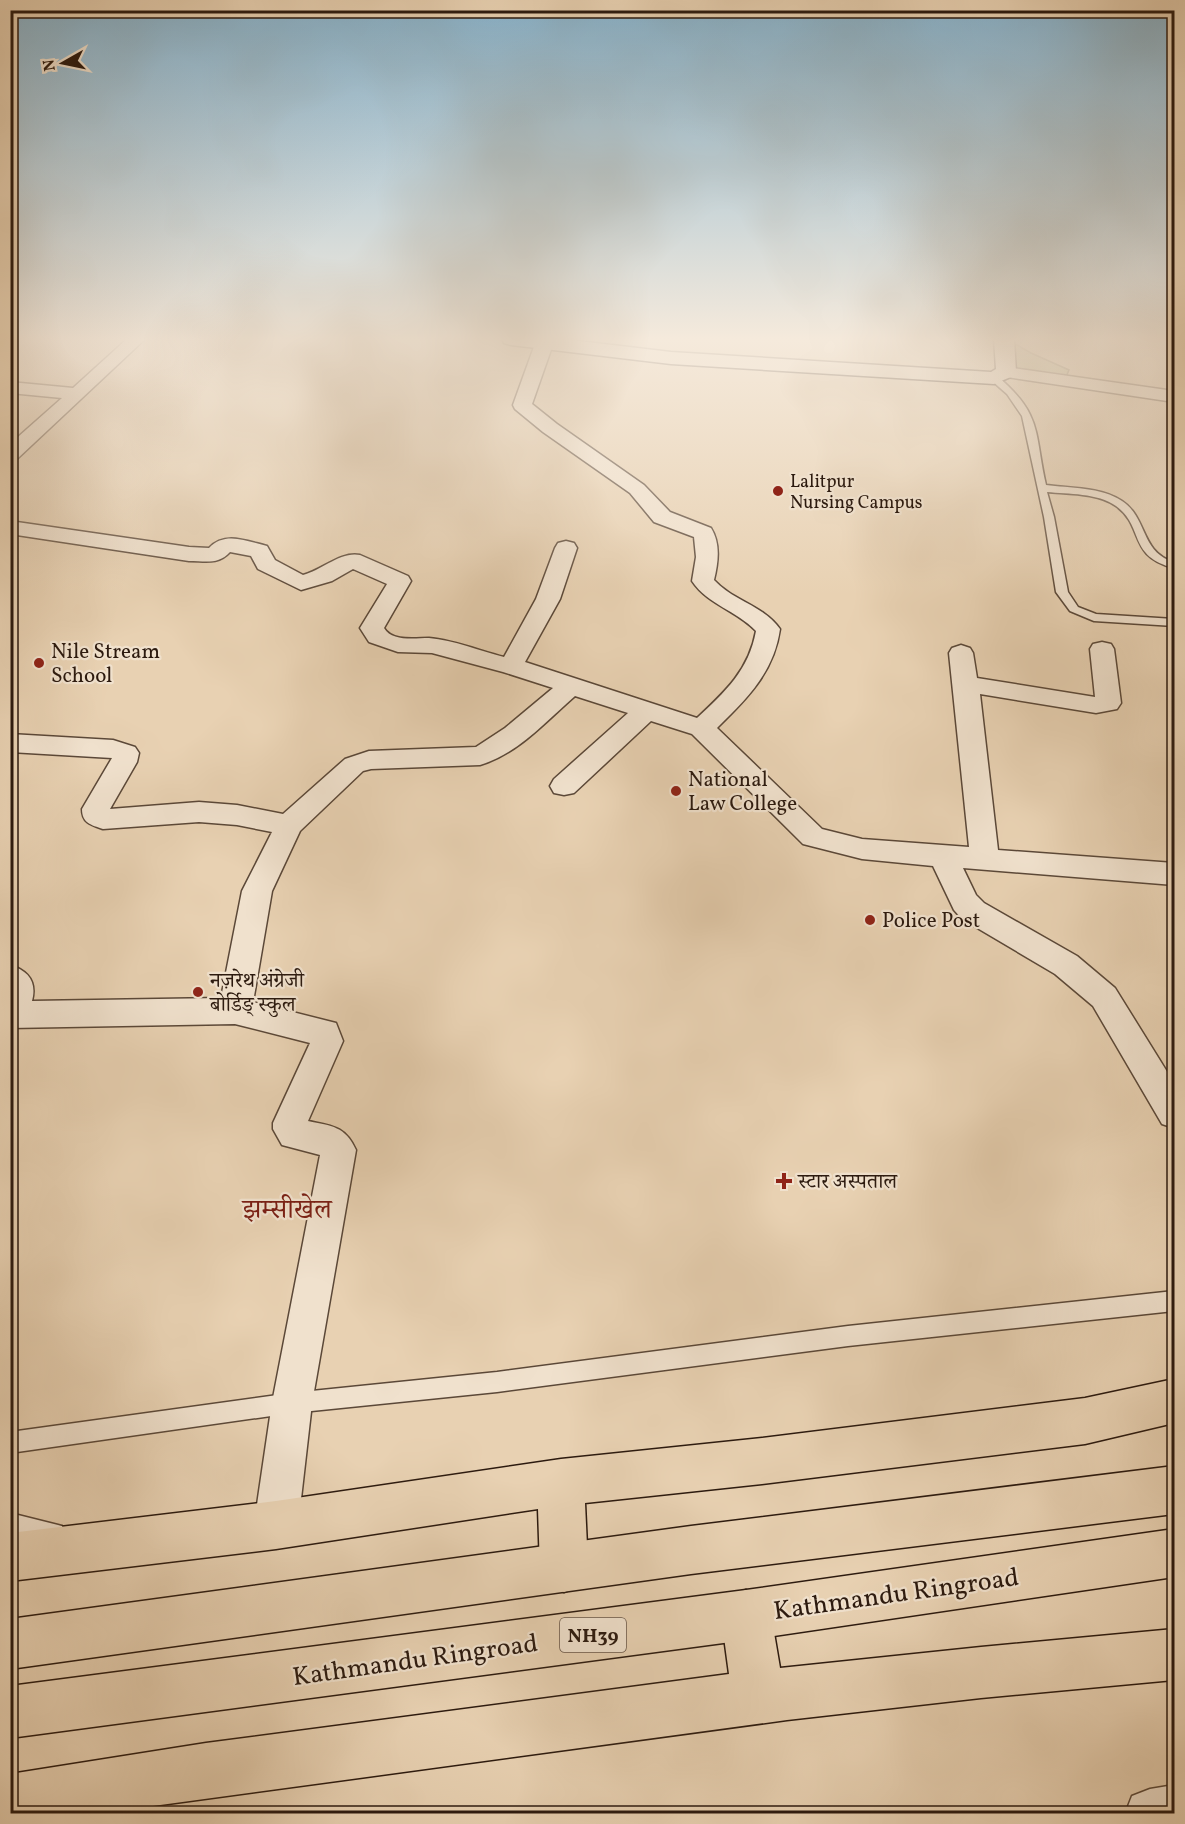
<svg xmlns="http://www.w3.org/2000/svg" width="1185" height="1824" font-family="Vollkorn,'Noto Serif Devanagari',serif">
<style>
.green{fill:#b9ba8a;stroke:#726a4c;stroke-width:1.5}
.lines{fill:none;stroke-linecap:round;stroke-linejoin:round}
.service-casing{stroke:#5b4838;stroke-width:3}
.minor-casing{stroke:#5b4838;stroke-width:3}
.secondary-casing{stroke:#2c1a0f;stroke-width:3}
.primary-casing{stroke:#2c1a0f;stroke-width:3}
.trunk-casing{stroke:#2c1a0f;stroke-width:3}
.service{fill:#f0e1cd;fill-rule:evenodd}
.minor{fill:#f0e1cd;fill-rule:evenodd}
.secondary{fill:#f0e1cd;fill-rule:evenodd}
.primary{fill:#e8d1b2;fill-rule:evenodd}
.trunk{fill:#e8d1b2;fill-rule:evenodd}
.poi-dot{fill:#8f2418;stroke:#f0e1cd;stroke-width:2}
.labels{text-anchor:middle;stroke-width:4.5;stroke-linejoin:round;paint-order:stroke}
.far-poi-label{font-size:18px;fill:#2c1a0f;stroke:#f0e1cd;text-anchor:start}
.shield{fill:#f0e1cd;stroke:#675648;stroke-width:1.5}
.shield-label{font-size:20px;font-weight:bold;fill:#2c1a0f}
.poi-label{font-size:21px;fill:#2c1a0f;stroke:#f0e1cd;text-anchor:start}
.near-street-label{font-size:26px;fill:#2c1a0f;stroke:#f0e1cd}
.near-neighbourhood-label{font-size:27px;fill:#7a1f14;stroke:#f0e1cd}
</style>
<rect width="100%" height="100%" fill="#e8d1b2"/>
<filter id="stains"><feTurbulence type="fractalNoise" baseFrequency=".00333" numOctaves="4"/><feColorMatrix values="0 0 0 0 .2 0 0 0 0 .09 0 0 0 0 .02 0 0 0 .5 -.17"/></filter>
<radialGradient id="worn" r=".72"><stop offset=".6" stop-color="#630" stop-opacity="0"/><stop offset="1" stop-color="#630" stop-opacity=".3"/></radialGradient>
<!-- green -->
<path class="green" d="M1010,341l21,12 38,17 -3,7 -51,-8z"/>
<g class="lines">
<!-- service casing -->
<g class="service-casing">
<g id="service">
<path d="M991,376h6c46,39 37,56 49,109 23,3 56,2 76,16 26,17 18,51 52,61v6c-47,-12 -29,-41 -58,-62 -18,-13 -48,-12 -69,-14l7,25 14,75 10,15 18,7 78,5v7l-80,-5 -24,-10 -14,-19 -12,-75 -22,-101 -15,-22 -16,-14z"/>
<path d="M1174,1291v20l-326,35 -351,46 -205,21 -282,40v-21l282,-39 205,-21 351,-46z"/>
<path d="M10,1513l52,13 3,8 -3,8 -8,3 -44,-10z"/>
</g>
</g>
<!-- minor casing -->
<g class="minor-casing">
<g id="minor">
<path d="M127,339h18l-128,120 -7,2v-17l52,-46 -52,-5v-11l63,6z"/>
<path d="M546,339l7,5 -21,60 25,20 87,61 26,27 41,16c10,16 7,35 3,52 19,21 49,25 66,49 -6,43 -33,70 -63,99l105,101 40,10 107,8 -20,-194 3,-5 9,-3 9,3 3,5 4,25 118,19 -5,-48 3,-5 9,-2 9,2 3,5 7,54 -4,6 -21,4 -116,-19 18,156 176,13v22l-211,-17 13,27 8,8 93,53 38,32 59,95v45l-12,-4 -69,-118 -38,-32 -93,-55 -8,-9 -21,-44 -71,-7 -59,-15 -111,-110 -41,-13 -77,72 -10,2 -10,-2 -4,-7 4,-7 74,-66 -53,-17c-28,24 -57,58 -95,69l-109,4 -8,2 -63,60 -28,60 -19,111 83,21 7,18 -35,80c24,5 37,5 48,29l-44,253 -14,122 -7,15 -15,7 -15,-7 -7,-15 18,-122 48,-248 -38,-10 -9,-16v-6l37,-80 -75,-19 -225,4v-63c19,6 27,17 22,36l189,-3 21,-107 30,-59 -35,-7 -38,-3 -96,7c-12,-4 -21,-6 -21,-20l30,-51 -102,-6v-18l103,6 22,7 4,6 -2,9 -27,47 89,-7 38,3 46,9 62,-55 24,-8 107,-4 29,-19 48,-40 -50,-16 -71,-19 -34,-1 -29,-10 -9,-14 27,-44 -34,-15 -21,12 -31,9 -43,-21 -7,-13 -21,-4c-12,13 -24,9 -41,9l-179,-27v-13l179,26 20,1c16,-17 37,-7 58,-2l8,14 28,15c19,-5 38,-24 57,-20l48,21 3,5 -27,47c8,14 31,10 45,10 25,2 51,13 75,19l32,-58 19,-51 3,-5 8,-2 8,2 3,5 -17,51 -35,63 172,56c28,-26 52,-48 59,-87 -20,-21 -48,-26 -64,-50l4,-24 -2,-20 -40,-15 -24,-29 -87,-61 -28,-23 -2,-4 22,-61 3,-4z"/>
<path d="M1006,367l168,24v11l-174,-26 -3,-4 3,-4z"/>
<path d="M1174,1785v29h-49l7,-18 18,-7z"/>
</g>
</g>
<!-- secondary casing -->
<g class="secondary-casing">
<path id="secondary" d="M502,339h60l109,13 320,20 5,-3 -2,-30h20l2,33 -3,4 -19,8 -323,-20 -160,-19 -7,-2z"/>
</g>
<!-- primary casing -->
<g class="primary-casing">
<g id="primary">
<path d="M1174,1379v44l-89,21 -323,40 -177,19 3,65 -7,17 -17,7 -17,-7 -7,-17 -2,-59 -262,40 -266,32v-48l266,-32 285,-42 201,-21 323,-40z"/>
<path d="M746,1590l18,7 7,18 9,53 201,-21 193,-18v51l-193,18 -194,22 -693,94h-84v-40l196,-31 523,-69 -8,-59 7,-18z"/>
</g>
</g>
<!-- trunk casing -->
<g class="trunk-casing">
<g id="trunk">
<path d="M1174,1466v48l-483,60 -681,95v-50l681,-93z"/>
<path d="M1174,1529v48l-428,63 -736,98v-52l736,-96z"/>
</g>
</g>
<!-- service -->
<use href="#service" class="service"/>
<!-- minor -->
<use href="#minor" class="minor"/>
<!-- secondary -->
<use href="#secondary" class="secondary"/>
<!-- primary -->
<use href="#primary" class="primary"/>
<!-- trunk -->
<use href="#trunk" class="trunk"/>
</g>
<!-- sky -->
<linearGradient id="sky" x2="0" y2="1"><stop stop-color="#87b5d1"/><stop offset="0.57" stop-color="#f5eadc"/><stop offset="1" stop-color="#f5eadc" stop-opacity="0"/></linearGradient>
<rect width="1185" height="595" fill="url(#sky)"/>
<!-- markers -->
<g class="poi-dot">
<circle cx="778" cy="491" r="6"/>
<circle cx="39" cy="663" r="6"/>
<circle cx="676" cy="791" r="6"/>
<circle cx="870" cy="920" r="6"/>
<circle cx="198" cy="992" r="6"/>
<path d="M781 1172h6v6h6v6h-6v6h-6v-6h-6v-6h6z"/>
</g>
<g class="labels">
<!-- far-poi labels -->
<g class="far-poi-label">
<text x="790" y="487">Lalitpur<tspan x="790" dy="21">Nursing Campus</tspan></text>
</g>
<!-- shield labels -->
<rect class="shield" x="560" y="1618" width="66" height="34" rx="4.5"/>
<g class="shield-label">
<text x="593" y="1642">NH39</text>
</g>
<!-- poi labels -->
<g class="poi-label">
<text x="51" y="658">Nile Stream<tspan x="51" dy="24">School</tspan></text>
<text x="688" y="786">National<tspan x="688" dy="24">Law College</tspan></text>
<text x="882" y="927">Police Post</text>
<text x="210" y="987">नज़रेथ अंग्रेजी<tspan x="210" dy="24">बोर्डिङ् स्कुल</tspan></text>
<text x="798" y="1188">स्टार अस्पताल</text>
</g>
<!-- near-street labels -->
<g class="near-street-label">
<text transform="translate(896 1593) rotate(-8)" y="9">Kathmandu Ringroad</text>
<text transform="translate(415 1659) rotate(-8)" y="9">Kathmandu Ringroad</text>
</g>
<!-- near-neighbourhood labels -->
<g class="near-neighbourhood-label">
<text x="287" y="1218">झम्सीखेल</text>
</g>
</g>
<!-- margin -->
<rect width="1185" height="1824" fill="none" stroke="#e8d1b2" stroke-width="36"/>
<rect x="12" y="12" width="1161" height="1800" fill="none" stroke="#2c1a0f" stroke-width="3"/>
<rect x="18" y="18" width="1149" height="1788" fill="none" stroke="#2c1a0f" stroke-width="1.5"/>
<!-- north arrow -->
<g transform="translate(63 63) rotate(261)" stroke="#f0e1cd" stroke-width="4.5" paint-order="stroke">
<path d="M0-4.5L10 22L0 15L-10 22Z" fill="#2c1a0f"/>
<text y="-9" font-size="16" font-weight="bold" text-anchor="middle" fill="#2c1a0f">N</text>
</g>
<rect width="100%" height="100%" filter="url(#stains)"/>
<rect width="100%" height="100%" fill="url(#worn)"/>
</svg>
